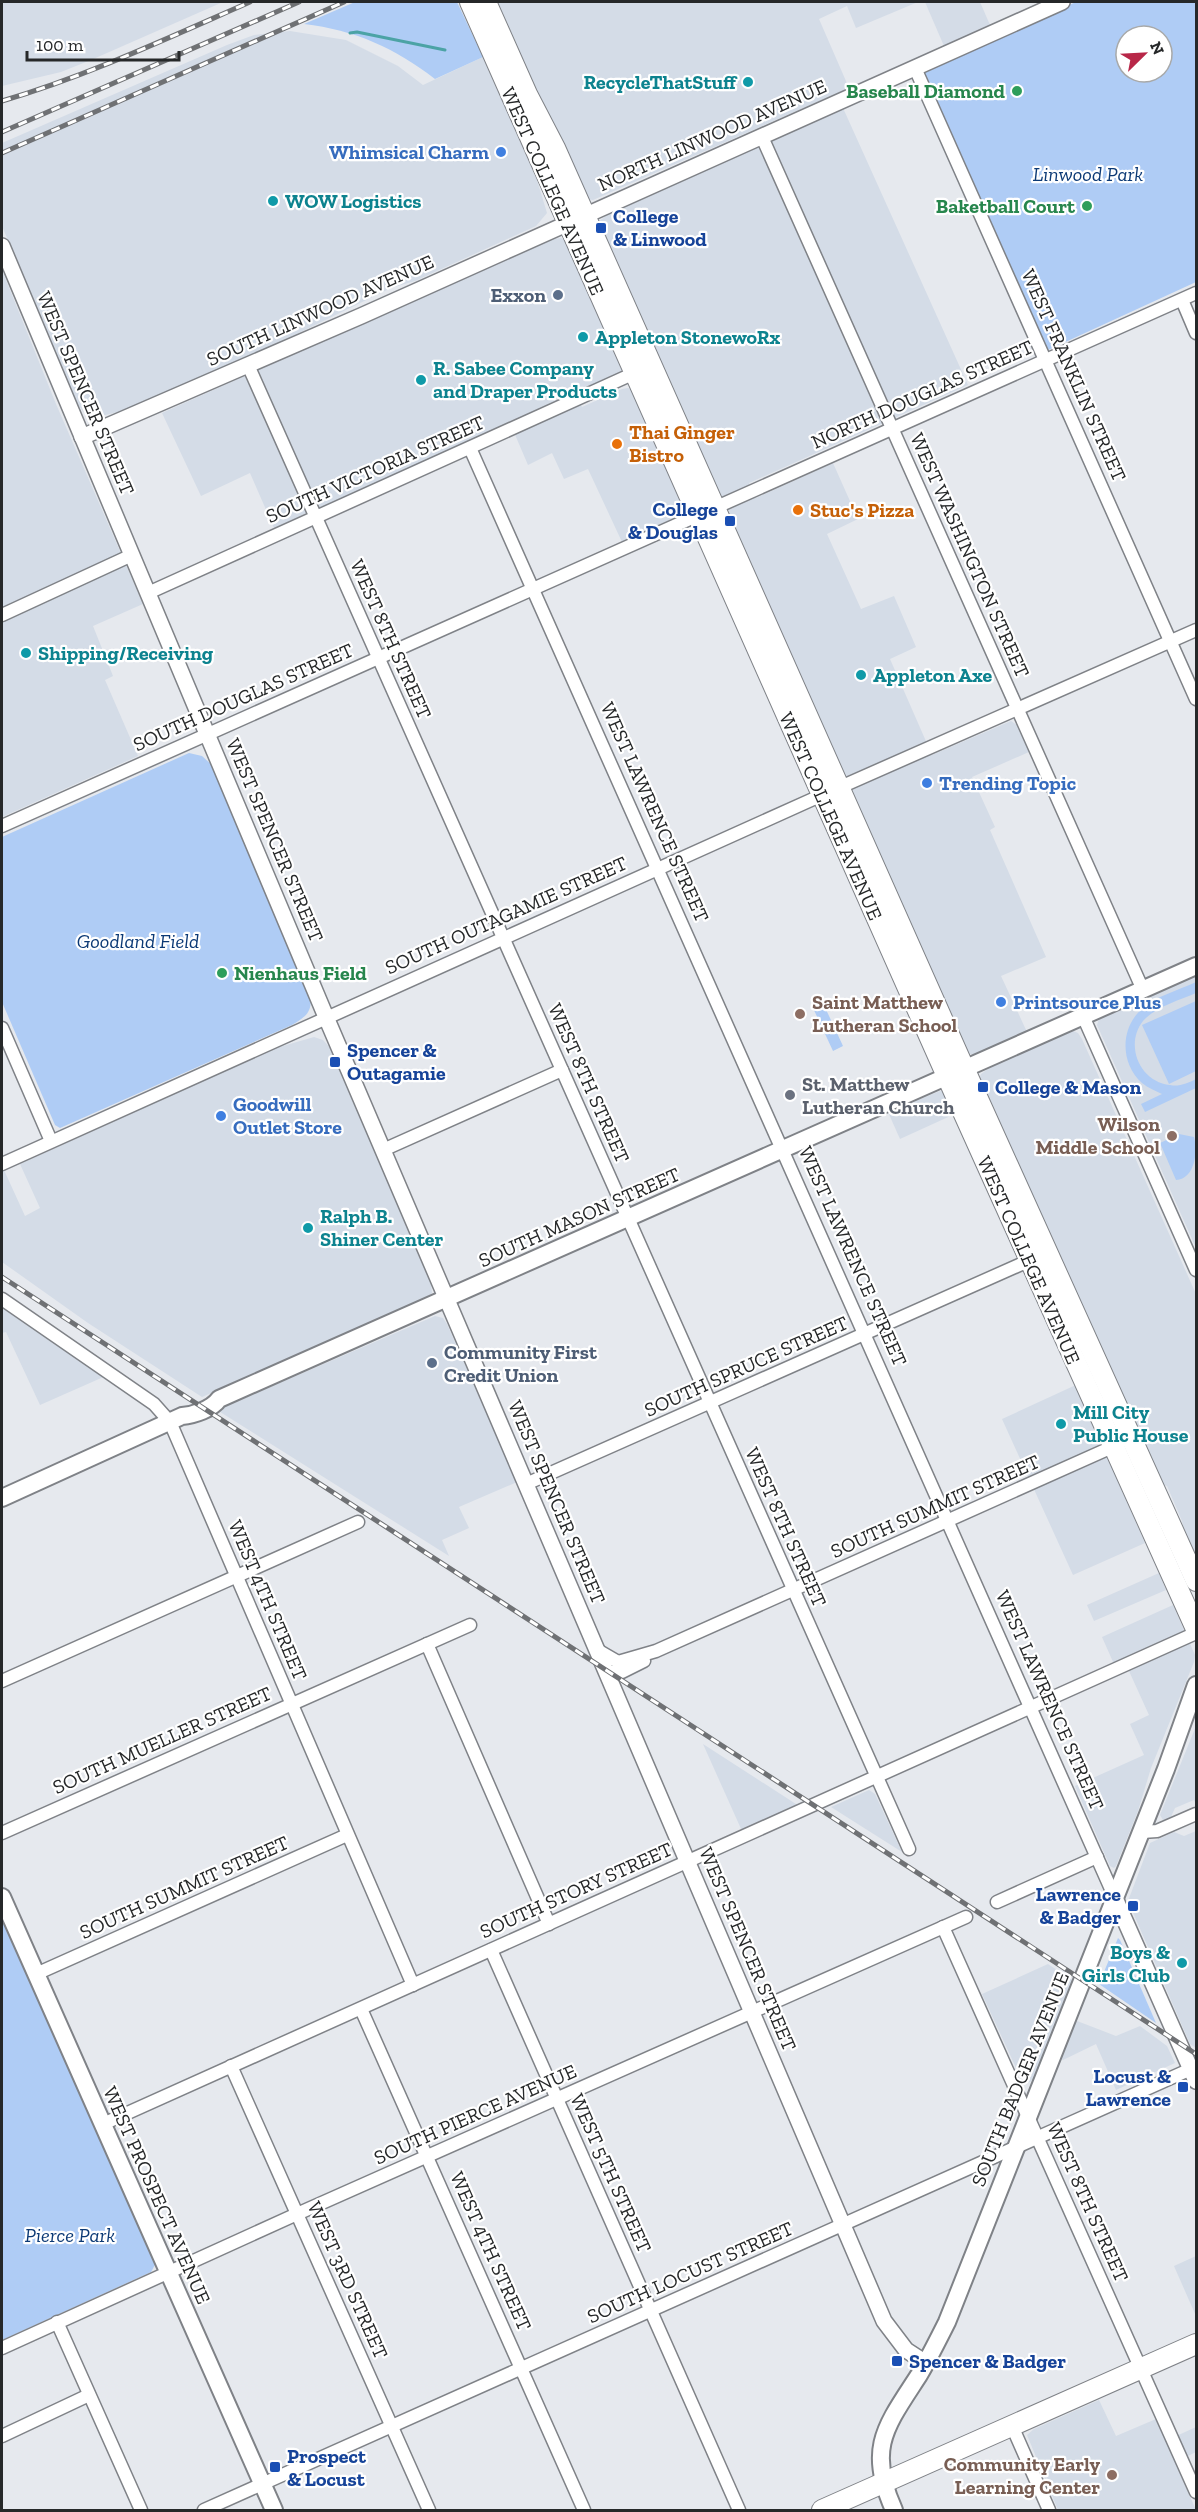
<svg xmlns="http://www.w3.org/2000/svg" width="1198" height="2512" font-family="'Zilla Slab',serif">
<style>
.built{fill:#d4dce7}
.green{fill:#afccf5;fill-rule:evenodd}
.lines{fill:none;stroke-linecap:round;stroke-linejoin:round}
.stream{stroke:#4ca3a5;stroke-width:3}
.minor-casing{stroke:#7f8287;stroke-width:15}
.tertiary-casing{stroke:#7f8287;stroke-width:18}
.secondary-casing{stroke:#7f8287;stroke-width:20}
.primary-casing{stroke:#7f8287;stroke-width:22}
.minor{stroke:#fff;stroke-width:12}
.tertiary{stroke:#fff;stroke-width:15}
.secondary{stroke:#fff;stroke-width:16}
.primary{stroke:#fff;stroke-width:20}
.rail-casing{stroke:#6f7174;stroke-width:5}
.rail{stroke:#fff;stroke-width:3;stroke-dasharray:9;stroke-linecap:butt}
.culture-dot{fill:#0f9aa8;stroke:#fff;stroke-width:2}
.leisure-dot{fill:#2e9e5b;stroke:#fff;stroke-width:2}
.shop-dot{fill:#3f7fe0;stroke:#fff;stroke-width:2}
.transit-dot{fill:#1a4fb4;stroke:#fff;stroke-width:2}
.service-dot{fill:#5c6f8a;stroke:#fff;stroke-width:2}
.food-dot{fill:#e8710a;stroke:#fff;stroke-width:2}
.education-dot{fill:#8d6e63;stroke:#fff;stroke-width:2}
.worship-dot{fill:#6b7280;stroke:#fff;stroke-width:2}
.labels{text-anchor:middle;stroke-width:4.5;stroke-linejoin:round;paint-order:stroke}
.culture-label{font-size:20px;font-weight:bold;fill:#0d838f;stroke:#fff;text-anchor:start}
.leisure-label{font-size:20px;font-weight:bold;fill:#27864d;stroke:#fff;text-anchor:end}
.street-label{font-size:20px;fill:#262829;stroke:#fff}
.shop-label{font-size:20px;font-weight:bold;fill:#366cbe;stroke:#fff;text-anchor:start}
.park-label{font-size:20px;font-style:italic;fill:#0b3975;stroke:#fff}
.transit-label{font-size:20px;font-weight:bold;fill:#164399;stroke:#fff;text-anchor:start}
.service-label{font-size:20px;font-weight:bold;fill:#4e5e75;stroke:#fff;text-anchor:end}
.food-label{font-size:20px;font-weight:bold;fill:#c56008;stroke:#fff;text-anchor:start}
.education-label{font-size:20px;font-weight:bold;fill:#785e54;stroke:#fff;text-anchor:end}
.worship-label{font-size:20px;font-weight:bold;fill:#5b616d;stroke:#fff;text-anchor:start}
</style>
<rect width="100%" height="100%" fill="#e6e9ee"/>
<!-- built -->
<g class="built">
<path d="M2,2h221l-132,58 -30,12 -59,14z"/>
<path d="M494,2h424l-62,26 -9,-22 -28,13 30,69 -256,112 -6,-1z"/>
<path d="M925,2h55l10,23 -46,21z"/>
<path d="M290,31l56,9 52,26 25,19 60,-28 54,123 10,33 -11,13 -121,55 -24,7 -117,57 -148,65 -37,9 -14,-18 -73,-175v-83l225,-98 27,-10z"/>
<path d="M843,108l125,277 -219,98 7,15 77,-35 25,56 -31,15 34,75 33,-13 22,51 -26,12 42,96 79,-34 6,4 12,27 -57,25 23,50 -5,3 56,127 -45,19 26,56 -53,23 -8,-2 -368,-831 13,-10z"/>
<path d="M561,238l6,3 56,124 -2,8 -45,21 6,13 40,-18 6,-1 6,3 51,115 -3,8 -60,28 -34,-73 -24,10 -12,-26 -24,12 -18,-42 -236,105 -24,-55 -49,23 -39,-83 353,-158 38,-16z"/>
<path d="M2,270l54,134 87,200 -50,22 20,50 -8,4 33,76 -136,61z"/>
<path d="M1196,975v273l-99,-223 2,-6z"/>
<path d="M1071,1030l7,3 4,6 114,255v269l-9,-18 -5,-24 -15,-35 -4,-1 -185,-403 3,-8 14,-10z"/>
<path d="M314,1037l9,3 9,10 99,234 1,9 -3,4 -227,100 -114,-74 -86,-61v-91l2,-1 21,46 15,-8 -20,-44 256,-116z"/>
<path d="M940,1091l4,1 13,21 -57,26 -12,-27z"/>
<path d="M2,1302l106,73 -68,30 -34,-73 -4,1z"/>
<path d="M435,1316l8,2 4,6 70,158 -58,25 10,21 -27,12 7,16 -232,-146z"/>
<path d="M1078,1384l41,87 -1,11 27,61 -72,32 -71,-156z"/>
<path d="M1159,1573l7,17 -72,31 -7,-16z"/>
<path d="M1173,1605l22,50 -1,7 -43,106 -13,43 -22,55 -2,2 -4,-2 -35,-80 69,-31 -14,-31 19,-9 -25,-55 -10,4 -12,-27z"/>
<path d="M1196,1726v78l-2,-4 -19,8 -5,11 -7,1 -3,-5z"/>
<path d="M703,1744l96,62 -57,25z"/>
<path d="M869,1790l6,4 27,58 -71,-45z"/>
<path d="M1196,1831v217l-6,-4 -62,-143 22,-58 24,-11 10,4z"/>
<path d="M1048,1964l24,16 -13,34 57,22 24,-10 27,20 8,17 -59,27 -20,-46 -33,16 -18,-9 -12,28 -3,3 -7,1 -41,-89z"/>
<path d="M1196,2256v60l-22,-50z"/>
<path d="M1099,2400l17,36 40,-17 40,91h-138l-31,-75 7,-6z"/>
<path d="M1196,2427v25l-14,7 -10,-21z"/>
</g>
<!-- green -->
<g class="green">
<path d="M355,2h102l26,55 -48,22c-40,-31 -80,-49 -131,-55z"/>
<path d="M1076,2h120v280l-148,68 -125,-281zM1126,36h36v36h-36z"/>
<path d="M189,753l13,3 11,10 97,230c3,16 -5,21 -18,29l-232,103 -5,-3 -53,-123v-165z"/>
<path d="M1196,982v11c-16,7 -41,14 -53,28 -19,24 -3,61 27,64 9,2 18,-2 26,-6v9l-51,24 -4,-8 21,-10c-6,-3 -14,-6 -20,-11 -22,-20 -22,-55 0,-74 14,-13 37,-19 54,-27z"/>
<path d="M1196,1001v70l-27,13 -27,-59z"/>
<path d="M823,1003l20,43 -10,5 -20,-43z"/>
<path d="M1179,1134l15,3c4,14 1,42 -18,43l-16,-37z"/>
<path d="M2,1916l154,347 -5,9 -149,68z"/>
<path d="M1118,1938l2,2 36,83 -57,-39z"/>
</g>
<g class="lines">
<!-- stream -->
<path class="stream" d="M350,33l7,-1 88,18"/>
<!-- minor casing -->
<g class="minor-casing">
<g id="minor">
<path d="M915,68l281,631"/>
<path d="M762,137l381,853"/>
<path d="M1182,300l14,33"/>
<path d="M248,365l661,1484"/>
<path d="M470,448l645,1450"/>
<path d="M148,593l491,-222"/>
<path d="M2,615l130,-60"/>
<path d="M2,826l1194,-533"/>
<path d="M1083,1016l113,254"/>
<path d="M2,1028l49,113"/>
<path d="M383,1150l179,-80"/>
<path d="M2,1164l809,-364 385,-170"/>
<path d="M2,1299l152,105 16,18 243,563"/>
<path d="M526,1484l509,-226"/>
<path d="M427,1644l122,280"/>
<path d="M599,1651l19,11 38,-11 463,-207"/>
<path d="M608,1672h14l22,-11"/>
<path d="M2,1681l356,-159"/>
<path d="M1142,1832l15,-1 39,-17"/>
<path d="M2,1833l468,-208"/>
<path d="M997,1902l100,-45"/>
<path d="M943,1927l253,565"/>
<path d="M491,1950l248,560"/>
<path d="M36,1974l311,-139"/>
<path d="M361,2009l223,501"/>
<path d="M231,2066l198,444"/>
<path d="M103,2124l1093,-491"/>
<path d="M57,2322l84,188"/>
<path d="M2,2348l295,-134 669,-297"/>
<path d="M1012,2426l37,84"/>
<path d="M2,2436l87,-41"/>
<path d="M204,2510l987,-441"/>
</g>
</g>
<!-- tertiary casing -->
<g class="tertiary-casing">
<g id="tertiary">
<path d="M2,246l324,771 558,1304 22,29 20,13"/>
<path d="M82,437l279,-121 701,-314"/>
<path d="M1115,1898l81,183"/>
</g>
</g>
<!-- secondary casing -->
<g class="secondary-casing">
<g id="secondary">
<path d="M2,1498l180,-82c12,-1 30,-7 37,-17l977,-433"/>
<path d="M2,1897l272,613"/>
<path d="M894,2510c-28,-62 -8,-84 25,-135 10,-17 19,-35 28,-53l219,-553 30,-84"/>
</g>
</g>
<!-- primary casing -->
<g class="primary-casing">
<g id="primary">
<path d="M470,2l484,1090 242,537"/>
<path d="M486,2l41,92 28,54 409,920 232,513"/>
<path d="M822,2510l374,-166"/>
</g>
</g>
<!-- minor -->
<use href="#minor" class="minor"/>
<!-- tertiary -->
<use href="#tertiary" class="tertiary"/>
<!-- secondary -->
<use href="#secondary" class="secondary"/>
<!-- primary -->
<use href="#primary" class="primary"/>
<!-- rail casing -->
<g class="rail-casing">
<g id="rail">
<path d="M2,101c85,-25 166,-63 248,-99"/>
<path d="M2,132l297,-130"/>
<path d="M2,153l342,-151"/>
<path d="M2,1277l1194,777"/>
</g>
</g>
<!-- rail -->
<use href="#rail" class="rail"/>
</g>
<!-- markers -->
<g class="culture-dot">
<circle cx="748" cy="82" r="6"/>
<circle cx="273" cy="201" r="6"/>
<circle cx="583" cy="337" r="6"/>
<circle cx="421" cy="380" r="6"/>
<circle cx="26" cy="653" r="6"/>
<circle cx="861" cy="675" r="6"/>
<circle cx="308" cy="1228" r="6"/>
<circle cx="1061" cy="1424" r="6"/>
<circle cx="1182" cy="1963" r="6"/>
</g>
<g class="leisure-dot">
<circle cx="1017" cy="91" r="6"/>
<circle cx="1087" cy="206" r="6"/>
<circle cx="222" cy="973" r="6"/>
</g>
<g class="shop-dot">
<circle cx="501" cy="152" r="6"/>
<circle cx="927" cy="783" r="6"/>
<circle cx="1001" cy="1002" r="6"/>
<circle cx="221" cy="1116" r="6"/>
</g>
<g class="transit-dot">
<rect x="595" y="222" width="12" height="12" rx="3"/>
<rect x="724" y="515" width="12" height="12" rx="3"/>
<rect x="329" y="1056" width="12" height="12" rx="3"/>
<rect x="977" y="1081" width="12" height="12" rx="3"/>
<rect x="1127" y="1900" width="12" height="12" rx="3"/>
<rect x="1177" y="2081" width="12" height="12" rx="3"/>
<rect x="891" y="2355" width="12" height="12" rx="3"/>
<rect x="269" y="2461" width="12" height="12" rx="3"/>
</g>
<g class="service-dot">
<circle cx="558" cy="295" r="6"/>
<circle cx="432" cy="1363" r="6"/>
</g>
<g class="food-dot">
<circle cx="617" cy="444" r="6"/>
<circle cx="798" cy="510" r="6"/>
</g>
<g class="education-dot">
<circle cx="800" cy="1014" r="6"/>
<circle cx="1172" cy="1136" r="6"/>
<circle cx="1112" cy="2475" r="6"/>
</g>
<circle class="worship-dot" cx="790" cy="1095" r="6"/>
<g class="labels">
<!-- culture labels -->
<g class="culture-label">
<text x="736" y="89" text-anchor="end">RecycleThatStuff</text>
<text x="285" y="208">WOW Logistics</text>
<text x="595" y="344">Appleton StonewoRx</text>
<text x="433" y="375">R. Sabee Company<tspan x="433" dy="23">and Draper Products</tspan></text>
<text x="38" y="660">Shipping/Receiving</text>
<text x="873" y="682">Appleton Axe</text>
<text x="320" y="1223">Ralph B.<tspan x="320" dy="23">Shiner Center</tspan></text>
<text x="1073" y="1419">Mill City<tspan x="1073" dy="23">Public House</tspan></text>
<text x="1170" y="1959" text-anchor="end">Boys &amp;<tspan x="1170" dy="23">Girls Club</tspan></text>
</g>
<!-- leisure labels -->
<g class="leisure-label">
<text x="1005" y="98">Baseball Diamond</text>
<text x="1075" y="213">Baketball Court</text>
<text x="234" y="980" text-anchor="start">Nienhaus Field</text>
</g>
<!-- street labels -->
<g class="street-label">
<text transform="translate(712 135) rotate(-24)" y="7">NORTH LINWOOD AVENUE</text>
<text transform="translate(553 191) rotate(66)" y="7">WEST COLLEGE AVENUE</text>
<text transform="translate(320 310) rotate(-24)" y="7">SOUTH LINWOOD AVENUE</text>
<text transform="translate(1074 375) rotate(66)" y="7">WEST FRANKLIN STREET</text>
<text transform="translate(86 393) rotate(67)" y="7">WEST SPENCER STREET</text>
<text transform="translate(922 394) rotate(-24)" y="7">NORTH DOUGLAS STREET</text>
<text transform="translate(375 469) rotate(-24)" y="7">SOUTH VICTORIA STREET</text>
<text transform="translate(970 555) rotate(66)" y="7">WEST WASHINGTON STREET</text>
<text transform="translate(391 639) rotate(66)" y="7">WEST 8TH STREET</text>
<text transform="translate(243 697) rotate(-24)" y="7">SOUTH DOUGLAS STREET</text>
<text transform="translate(655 812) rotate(66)" y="7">WEST LAWRENCE STREET</text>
<text transform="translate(831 816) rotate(66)" y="7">WEST COLLEGE AVENUE</text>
<text transform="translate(275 840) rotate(67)" y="7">WEST SPENCER STREET</text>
<text transform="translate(506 915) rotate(-24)" y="7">SOUTH OUTAGAMIE STREET</text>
<text transform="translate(589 1083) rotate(66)" y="7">WEST 8TH STREET</text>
<text transform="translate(579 1217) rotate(-24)" y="7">SOUTH MASON STREET</text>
<text transform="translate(853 1256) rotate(66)" y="7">WEST LAWRENCE STREET</text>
<text transform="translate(1029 1260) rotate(66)" y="7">WEST COLLEGE AVENUE</text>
<text transform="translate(746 1366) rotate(-24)" y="7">SOUTH SPRUCE STREET</text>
<text transform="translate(557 1502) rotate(67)" y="7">WEST SPENCER STREET</text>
<text transform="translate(935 1506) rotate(-24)" y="7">SOUTH SUMMIT STREET</text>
<text transform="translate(786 1527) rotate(66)" y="7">WEST 8TH STREET</text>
<text transform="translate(268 1600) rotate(67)" y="7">WEST 4TH STREET</text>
<text transform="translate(1050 1700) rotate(66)" y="7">WEST LAWRENCE STREET</text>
<text transform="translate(162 1740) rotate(-24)" y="7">SOUTH MUELLER STREET</text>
<text transform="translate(184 1887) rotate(-24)" y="7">SOUTH SUMMIT STREET</text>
<text transform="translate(576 1890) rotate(-24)" y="7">SOUTH STORY STREET</text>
<text transform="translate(748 1949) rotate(67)" y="7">WEST SPENCER STREET</text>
<text transform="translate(1020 2079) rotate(-68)" y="7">SOUTH BADGER AVENUE</text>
<text transform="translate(475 2114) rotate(-24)" y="7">SOUTH PIERCE AVENUE</text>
<text transform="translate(611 2173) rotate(66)" y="7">WEST 5TH STREET</text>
<text transform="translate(157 2195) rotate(66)" y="7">WEST PROSPECT AVENUE</text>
<text transform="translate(1088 2202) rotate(66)" y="7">WEST 8TH STREET</text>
<text transform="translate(491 2251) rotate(66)" y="7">WEST 4TH STREET</text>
<text transform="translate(690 2272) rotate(-24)" y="7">SOUTH LOCUST STREET</text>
<text transform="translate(348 2280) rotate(66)" y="7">WEST 3RD STREET</text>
</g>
<!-- shop labels -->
<g class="shop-label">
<text x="489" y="159" text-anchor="end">Whimsical Charm</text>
<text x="939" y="790">Trending Topic</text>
<text x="1013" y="1009">Printsource Plus</text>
<text x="233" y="1111">Goodwill<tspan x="233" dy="23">Outlet Store</tspan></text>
</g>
<!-- park labels -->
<g class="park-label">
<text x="1088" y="181">Linwood Park</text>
<text x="138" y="948">Goodland Field</text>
<text x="70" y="2242">Pierce Park</text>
</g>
<!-- transit labels -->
<g class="transit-label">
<text x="613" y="223">College<tspan x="613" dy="23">&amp; Linwood</tspan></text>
<text x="718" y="516" text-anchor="end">College<tspan x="718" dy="23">&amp; Douglas</tspan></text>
<text x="347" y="1057">Spencer &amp;<tspan x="347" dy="23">Outagamie</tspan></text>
<text x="995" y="1094">College &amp; Mason</text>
<text x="1121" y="1901" text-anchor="end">Lawrence<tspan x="1121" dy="23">&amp; Badger</tspan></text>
<text x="1171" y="2083" text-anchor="end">Locust &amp;<tspan x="1171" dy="23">Lawrence</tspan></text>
<text x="909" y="2368">Spencer &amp; Badger</text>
<text x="287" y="2463">Prospect<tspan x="287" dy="23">&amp; Locust</tspan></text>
</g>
<!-- service labels -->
<g class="service-label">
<text x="546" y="302">Exxon</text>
<text x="444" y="1359" text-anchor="start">Community First<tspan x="444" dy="23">Credit Union</tspan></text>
</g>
<!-- food labels -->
<g class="food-label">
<text x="629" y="439">Thai Ginger<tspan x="629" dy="23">Bistro</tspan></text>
<text x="810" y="517">Stuc's Pizza</text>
</g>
<!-- education labels -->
<g class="education-label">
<text x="812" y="1009" text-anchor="start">Saint Matthew<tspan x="812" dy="23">Lutheran School</tspan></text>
<text x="1160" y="1131">Wilson<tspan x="1160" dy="23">Middle School</tspan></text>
<text x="1100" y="2471">Community Early<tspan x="1100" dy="23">Learning Center</tspan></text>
</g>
<!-- worship labels -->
<g class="worship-label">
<text x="802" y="1091">St. Matthew<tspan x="802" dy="23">Lutheran Church</tspan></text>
</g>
</g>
<!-- border -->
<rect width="1198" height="2512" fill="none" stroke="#262829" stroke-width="6"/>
<!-- north arrow -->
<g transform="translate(1144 54) rotate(66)"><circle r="28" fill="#ffffff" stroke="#a8a9a9" stroke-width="1.5"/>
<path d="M0-4.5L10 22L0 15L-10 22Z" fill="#b82748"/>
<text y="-9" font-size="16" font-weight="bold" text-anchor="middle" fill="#262829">N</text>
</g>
<!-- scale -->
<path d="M27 51v9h152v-9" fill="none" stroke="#262829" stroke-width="3"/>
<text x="36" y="51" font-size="18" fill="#262829" stroke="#ffffff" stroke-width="4.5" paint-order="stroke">100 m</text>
</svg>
